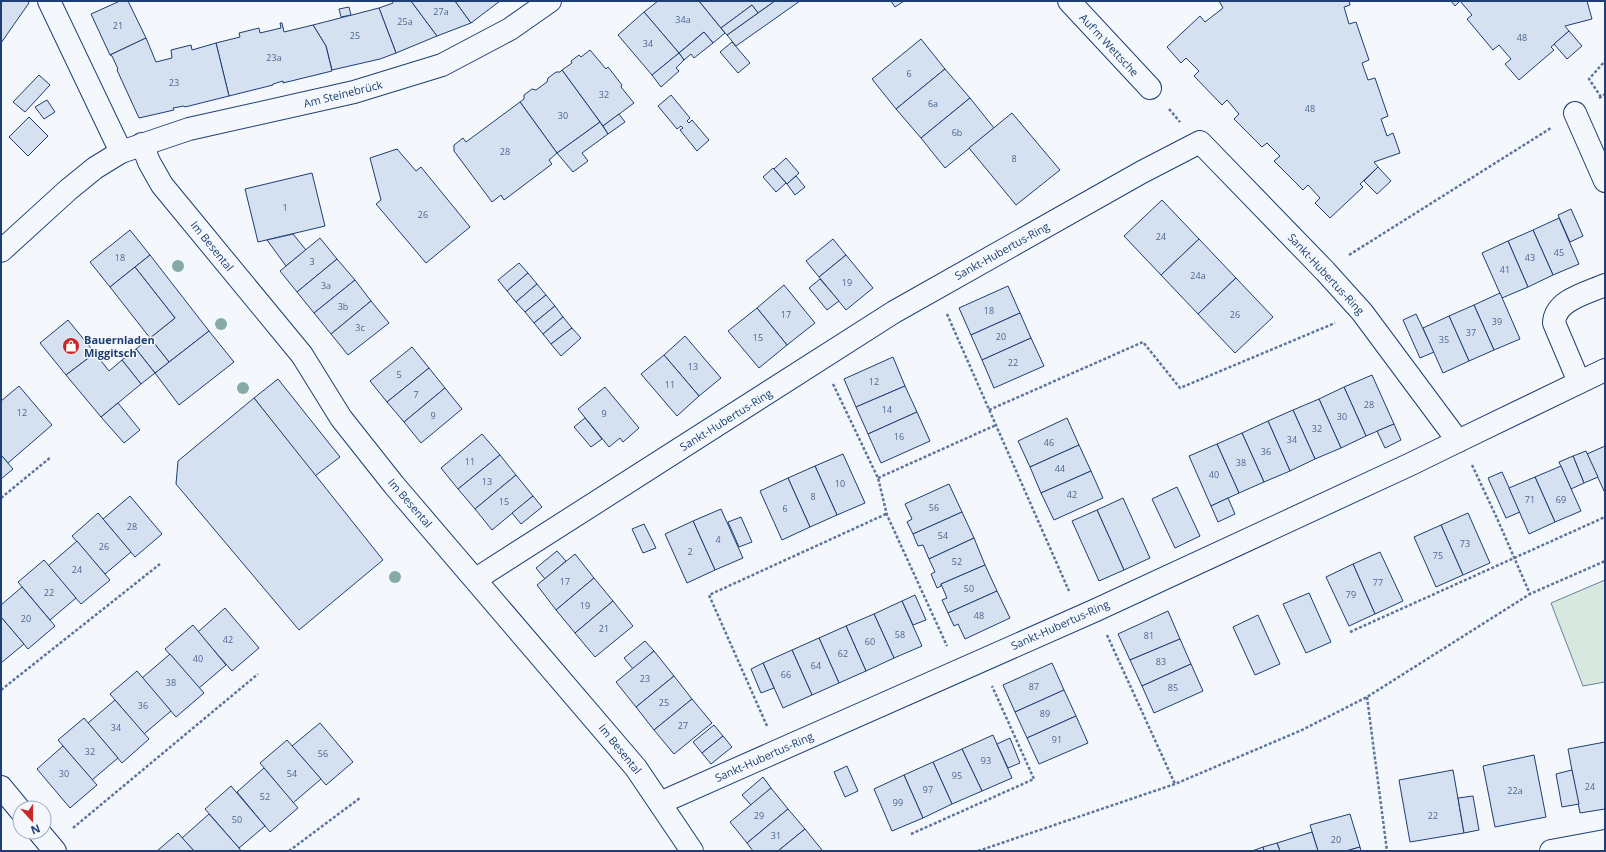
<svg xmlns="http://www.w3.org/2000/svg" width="1606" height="852" font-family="'Open Sans',sans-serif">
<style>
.green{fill:#d7e8df;stroke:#687fa3}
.building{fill:#d5e0f0;stroke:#1d3f73}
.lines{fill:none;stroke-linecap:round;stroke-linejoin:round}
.minor-casing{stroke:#1d3f73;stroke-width:24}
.tertiary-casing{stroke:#1d3f73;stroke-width:24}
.path{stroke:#5e769c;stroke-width:2.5;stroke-dasharray:3 2;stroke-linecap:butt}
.minor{stroke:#f4f7fb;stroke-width:22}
.tertiary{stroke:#f4f7fb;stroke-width:22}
.tree{fill:#86aba6}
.labels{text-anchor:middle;stroke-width:3;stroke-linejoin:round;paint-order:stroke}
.number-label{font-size:9px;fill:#4b6792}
.street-label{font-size:11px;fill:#1d3f73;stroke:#f4f7fb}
.poi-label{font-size:11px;font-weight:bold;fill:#1d3f73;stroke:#f4f7fb;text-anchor:start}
</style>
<rect width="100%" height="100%" fill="#f4f7fb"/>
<!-- green -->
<path class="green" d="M1605,580v102l-22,4 -32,-83z"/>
<!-- building -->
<g class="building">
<path d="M1,1h26l2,2 -28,40z"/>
<path d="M120,1h8l18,37 -36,17 -19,-41z"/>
<path d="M392,1h19l26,35 -41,17 -17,-45 14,-5z"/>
<path d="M411,1h44l16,22 -34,13z"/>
<path d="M455,1h45l-29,22z"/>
<path d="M658,1h41l26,32 -12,10 -9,-11 -25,21 -35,-41z"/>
<path d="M699,1h76l-17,12 -6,-8 -31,23z"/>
<path d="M775,1h25l-64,45 -9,-11z"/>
<path d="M891,1h13l-9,6z"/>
<path d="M1219,1h130l1,4 -6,2 5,17 7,-2 13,38 -7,3 6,17 7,-2 13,38 -7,3 6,17 6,-3 7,20 -26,9 4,5 -18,17 3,3 -33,31 -15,-15 5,-5 -12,-13 -5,5 -29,-29 6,-5 -13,-13 -5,4 -28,-28 5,-5 -12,-14 -5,5 -28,-29 5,-5 -13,-13 -5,5 -14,-16 33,-31 5,6 18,-14z"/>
<path d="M1451,1h136l5,18 -27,7 4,5 -18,16 3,3 -35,30 -14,-16 6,-5 -12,-14 -6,5 -26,-31 5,-4 -12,-14 -5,5z"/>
<path d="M752,5l6,8 -31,22 -6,-7z"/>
<path d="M349,7l2,8 -10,2 -2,-8z"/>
<path d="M379,8l17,45 -16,6 -48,11 -6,-24 -13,-21z"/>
<path d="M644,12l35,41 -27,22 -34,-40z"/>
<path d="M280,23h2l2,9 29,-7 13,21 6,25 -49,12v-2l-10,3v1l-44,11 -13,-53 24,-6 -1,-4 20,-5 1,5 21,-5z"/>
<path d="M1569,31l13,15 -15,13 -13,-15z"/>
<path d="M704,32l9,11 -19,15 -3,-4 -7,6 -5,-7z"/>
<path d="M146,38l10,24 16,-4 -1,-8 20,-5 1,5 24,-7 13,53 -44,11 -1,-1 -11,2 1,2 -35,8 -22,-48 1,-1 -6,-13 -2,-1z"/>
<path d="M921,39l24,30 -49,40 -24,-30z"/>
<path d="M732,42l18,21 -12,10 -18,-21z"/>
<path d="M590,50l16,19 2,-2 14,18 -1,2 13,16 -31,23 -41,-56 10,-7 -1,-2 8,-6 2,2z"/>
<path d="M679,53l5,7 -8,8 3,3 -18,16 -9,-12z"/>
<path d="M945,69l25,29 -49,40 -25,-29z"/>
<path d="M562,70l38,52 -43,31 -37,-51 4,-3v-4l8,-6 4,1 11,-8 1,-4 8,-6h4z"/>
<path d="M39,75l11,10 -25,27 -12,-10z"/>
<path d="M671,95l19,23 -3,3 2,2 3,-3 17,20 -12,11 -17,-21 3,-2 -2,-2 -4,3 -19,-23z"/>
<path d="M970,98l24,30 -49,40 -24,-30z"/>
<path d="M47,100l8,12 -11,7 -9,-12z"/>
<path d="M520,102l37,51 -8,7 3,4 -48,36 -3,-5 -9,7 -38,-51v-6l9,-7 3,4z"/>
<path d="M1012,113l48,57 -44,35 -47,-57z"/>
<path d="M619,114l6,8 -17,12 -5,-8z"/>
<path d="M29,117l19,19 -20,20 -19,-19z"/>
<path d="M600,122l8,12 -26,19 6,8 -15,11 -16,-19z"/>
<path d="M397,149l19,22 5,-4 49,60 -44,36 -50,-59 5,-4 -11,-42z"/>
<path d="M786,158l13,15 -12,11 -13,-15z"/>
<path d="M1378,167l13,14 -14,13 -13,-13z"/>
<path d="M773,168l13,15 -10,9 -13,-15z"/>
<path d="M312,173l13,53 -67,16 -13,-53z"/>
<path d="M796,176l9,11 -10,8 -8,-11z"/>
<path d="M1162,200l37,39 -38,36 -37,-39z"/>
<path d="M1571,209l12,27 -13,6 -12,-27z"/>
<path d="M1559,218l20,46 -26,11 -20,-45z"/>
<path d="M130,230l20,25 -40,32 -20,-25z"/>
<path d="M1533,230l20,45 -25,12 -20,-46z"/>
<path d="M293,234l13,16 -20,16 -19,-26z"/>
<path d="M320,238l17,21 -40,33 -17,-21z"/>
<path d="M833,239l13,16 -27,22 -13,-16z"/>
<path d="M1199,239l37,39 -38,36 -37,-39z"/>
<path d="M1508,241l20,46 -26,11 -20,-45z"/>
<path d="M150,255l59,76 -40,31 -19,-24 25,-20 -40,-51z"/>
<path d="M846,255l27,33 -27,22 -27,-33z"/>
<path d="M337,259l18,21 -41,33 -17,-21z"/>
<path d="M519,263l9,10 -21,18 -9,-11z"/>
<path d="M135,267l40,51 -25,20 -40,-51z"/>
<path d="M528,273l9,11 -21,18 -9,-11z"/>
<path d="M1236,278l37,39 -38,36 -37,-39z"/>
<path d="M820,279l19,22 -12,9 -18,-22z"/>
<path d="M355,280l16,21 -40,33 -17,-21z"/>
<path d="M537,284l9,11 -21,17 -9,-10z"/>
<path d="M784,285l31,38 -28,22 -30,-37z"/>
<path d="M1008,286l12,27 -49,22 -12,-27z"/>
<path d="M1500,293l20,46 -26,11 -20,-45z"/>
<path d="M546,295l9,11 -21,17 -9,-11z"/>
<path d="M371,301l18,22 -41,32 -17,-21z"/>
<path d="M1474,305l20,45 -25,11 -20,-45z"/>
<path d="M555,306l8,11 -20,17 -9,-11z"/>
<path d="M757,308l30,37 -28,23 -31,-37z"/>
<path d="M1020,313l11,25 -49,22 -11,-25z"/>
<path d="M1416,314l18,38 -14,6 -17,-38z"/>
<path d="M1449,316l20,45 -26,12 -20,-45z"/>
<path d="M563,317l9,11 -21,16 -8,-10z"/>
<path d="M68,320l27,33 -29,22 -26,-32z"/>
<path d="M572,328l9,10 -20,18 -10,-12z"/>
<path d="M209,331l25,31 -55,43 -24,-32z"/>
<path d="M685,336l36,42 -22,18 -35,-41z"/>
<path d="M150,338l19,24 -14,11 -19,-24z"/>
<path d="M1031,338l13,28 -50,22 -12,-28z"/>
<path d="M412,347l17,21 -42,34 -17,-21z"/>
<path d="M136,349l19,24 -14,11 -19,-24z"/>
<path d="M95,353l14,18 13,-11 19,24 -40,33 -35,-42z"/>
<path d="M664,355l35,41 -22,20 -36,-42z"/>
<path d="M893,357l12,29 -49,21 -12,-28z"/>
<path d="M429,368l16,20 -41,34 -17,-20z"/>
<path d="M1372,375l22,49 -28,12 -22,-49z"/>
<path d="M278,379l62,78 -25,19 -61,-78z"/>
<path d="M19,386l33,39 -44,38 -7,-8v-54z"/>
<path d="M905,386l12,26 -49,22 -12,-27z"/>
<path d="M605,387l34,41 -16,14 -3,-4 -11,9 -31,-38z"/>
<path d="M1344,387l22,49 -25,12 -22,-49z"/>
<path d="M445,388l17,21 -41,34 -17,-21z"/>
<path d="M254,398l129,162 -84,70 -123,-146 2,-23z"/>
<path d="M1319,399l22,49 -26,11 -22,-49z"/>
<path d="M118,403l22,27 -16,13 -23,-26z"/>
<path d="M1293,410l22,49 -25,12 -22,-50z"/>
<path d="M917,412l13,29 -49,22 -13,-29z"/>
<path d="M585,418l17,21 -11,8 -17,-20z"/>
<path d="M1067,418l12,27 -49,22 -12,-26z"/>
<path d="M1268,421l22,50 -26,11 -22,-49z"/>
<path d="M1394,424l7,16 -16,8 -8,-17z"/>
<path d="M1242,433l22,49 -25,11 -22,-49z"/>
<path d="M482,434l18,21 -42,34 -17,-21z"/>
<path d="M1217,444l22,49 -28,13 -22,-50z"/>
<path d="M1079,445l12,26 -50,22 -11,-26z"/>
<path d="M1605,446v47l-18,-39z"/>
<path d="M1586,451l12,26 -14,6 -11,-27z"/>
<path d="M843,454l22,49 -28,12 -22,-49z"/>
<path d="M1,455l12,14 -12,10z"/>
<path d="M500,455l16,20 -41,34 -17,-20z"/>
<path d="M1573,456l11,27 -13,6 -12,-27z"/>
<path d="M815,466l22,49 -27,12 -22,-49z"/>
<path d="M1561,466l20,45 -26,11 -20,-45z"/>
<path d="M1091,471l12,27 -49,22 -13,-27z"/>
<path d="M1502,472l18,40 -14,6 -18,-40z"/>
<path d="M516,475l17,21 -41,34 -17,-21z"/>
<path d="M1535,477l20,45 -26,12 -20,-46z"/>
<path d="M788,478l22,49 -28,13 -22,-49z"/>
<path d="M949,484l13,28 -49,22 -6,-12 5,-3 -7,-15z"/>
<path d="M1177,487l23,49 -25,12 -23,-49z"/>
<path d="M130,496l32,38 -27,23 -32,-38z"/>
<path d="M533,496l9,11 -21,17 -9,-11z"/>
<path d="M1123,498l27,60 -26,12 -27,-60z"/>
<path d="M1228,498l7,16 -17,8 -7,-16z"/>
<path d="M721,509l22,49 -28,12 -22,-49z"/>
<path d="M1097,510l27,60 -25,11 -27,-60z"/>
<path d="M962,512l12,26 -45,21 -6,-14 -5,1 -5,-12z"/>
<path d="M98,513l33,39 -26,22 -33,-38z"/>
<path d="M1468,513l22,50 -27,12 -22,-50z"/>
<path d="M741,517l11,25 -13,5 -11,-25z"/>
<path d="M693,521l22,49 -28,13 -22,-49z"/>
<path d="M644,524l12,24 -13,5 -11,-24z"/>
<path d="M1441,525l22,50 -27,12 -22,-50z"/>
<path d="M974,538l11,27 -44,19v2l-4,2 -6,-14 4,-2 -6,-13z"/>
<path d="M77,541l33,39 -29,24 -33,-38z"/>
<path d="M557,551l9,10 -21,18 -9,-11z"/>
<path d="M1380,552l23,49 -28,13 -22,-50z"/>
<path d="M575,554l19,24 -38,32 -19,-25z"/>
<path d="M44,560l32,38 -26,22 -32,-38z"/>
<path d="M1353,564l22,50 -26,12 -23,-49z"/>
<path d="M985,565l12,26 -49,22 -6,-13 5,-2 -6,-14z"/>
<path d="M594,578l19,23 -38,32 -19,-23z"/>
<path d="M22,587l33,39 -27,23 -27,-32v-12z"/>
<path d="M997,591l13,27 -45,21 -7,-15 -4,2 -6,-13z"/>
<path d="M1309,593l22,49 -25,11 -23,-49z"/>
<path d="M915,595l11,25 -13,5 -11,-24z"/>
<path d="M613,601l20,25 -38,31 -20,-24z"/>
<path d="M902,601l20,45 -28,12 -20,-44z"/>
<path d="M225,608l34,40 -27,23 -34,-39z"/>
<path d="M1168,611l12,28 -50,21 -12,-26z"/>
<path d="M874,614l20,44 -28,13 -20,-45z"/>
<path d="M1258,615l22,49 -25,11 -22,-48z"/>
<path d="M1,617l23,27 -23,19z"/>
<path d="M193,625l33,40 -27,23 -34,-39z"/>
<path d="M846,626l20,45 -27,12 -20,-45z"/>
<path d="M819,638l20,45 -27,12 -20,-45z"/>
<path d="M1180,639l11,25 -49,22 -12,-26z"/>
<path d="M645,641l9,10 -21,18 -9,-11z"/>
<path d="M792,650l20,45 -29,13 -20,-45z"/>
<path d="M654,651l20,25 -38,31 -20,-25z"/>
<path d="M170,654l34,39 -28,24 -34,-39z"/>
<path d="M763,663l11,25 -13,5 -10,-24z"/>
<path d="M1052,663l12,27 -49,22 -12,-27z"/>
<path d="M1191,664l12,27 -49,22 -12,-27z"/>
<path d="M137,671l34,40 -27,23 -34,-40z"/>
<path d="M674,676l18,23 -38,31 -18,-23z"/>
<path d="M1064,690l12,26 -49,22 -12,-26z"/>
<path d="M692,699l20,24 -38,31 -20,-24z"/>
<path d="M115,700l34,39 -27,24 -34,-40z"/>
<path d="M1076,716l12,27 -49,21 -12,-26z"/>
<path d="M84,718l34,40 -26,22 -34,-40z"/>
<path d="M320,723l33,39 -27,23 -34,-39z"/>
<path d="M714,725l9,11 -21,17 -9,-11z"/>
<path d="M993,735l19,43 -30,13 -20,-42z"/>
<path d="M723,736l9,11 -21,17 -9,-11z"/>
<path d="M1010,738l10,25 -12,5 -11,-24z"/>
<path d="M287,740l34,39 -28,24 -33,-40z"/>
<path d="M1605,742v67l-25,4 -12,-64z"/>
<path d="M63,746l34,39 -27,23 -33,-39z"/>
<path d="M962,749l20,42 -30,13 -19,-42z"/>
<path d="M1534,755l12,62 -51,10 -12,-61z"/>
<path d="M933,762l19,42 -29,14 -19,-43z"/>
<path d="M847,766l11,25 -13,6 -11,-25z"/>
<path d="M264,768l34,40 -28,24 -33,-40z"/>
<path d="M1453,770l11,63 -54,9 -11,-62z"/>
<path d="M1572,770l7,34 -17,3 -6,-33z"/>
<path d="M904,775l19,43 -31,13 -18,-42z"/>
<path d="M763,777l8,11 -20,17 -9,-10z"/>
<path d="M231,786l34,40 -26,22 -34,-39z"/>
<path d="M771,788l17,21 -41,34 -17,-21z"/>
<path d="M1473,796l6,34 -15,3 -6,-35z"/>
<path d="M788,809l17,20 -27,22h-25l-6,-8z"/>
<path d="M209,814l30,34 2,3h-47l-12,-13z"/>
<path d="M1350,814l10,33 -14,4h-28l-8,-26z"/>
<path d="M805,829l17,21 -2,1h-42z"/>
<path d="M1312,832l6,19h-38l-3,-8z"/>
<path d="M178,833l16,18h-37z"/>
<path d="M1277,843l3,8h-16l-1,-4z"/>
<path d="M1263,847l1,4h-12z"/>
<path d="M1360,847l1,4h-15z"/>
</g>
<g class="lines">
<!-- minor casing -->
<g class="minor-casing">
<g id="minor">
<path d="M49,1l72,151"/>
<path d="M1069,1l81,87"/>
<path d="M1575,113l30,68"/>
<path d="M142,144l7,18 13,23 140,170 39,63 53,67 242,283 56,83"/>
<path d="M1579,382l-25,-59c1,-23 33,-30 51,-38"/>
<path d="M1458,441l147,-71"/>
<path d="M476,579l418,-267 248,-140 58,-30 125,129 37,41 96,129 -47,23 -315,146 -436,193"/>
<path d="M1,787l19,23"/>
<path d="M39,832l16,19"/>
<path d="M1551,851l54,-10"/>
</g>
</g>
<!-- tertiary casing -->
<g class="tertiary-casing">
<path id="tertiary" d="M1,251l67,-61 27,-22 26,-16 68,-23 165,-37 88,-27 68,-36 40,-28"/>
</g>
<!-- path -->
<g class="path">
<path d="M1601,97l-12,-18 16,-18"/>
<path d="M1599,98l6,-4"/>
<path d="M1169,109l11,13"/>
<path d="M1349,255l202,-127"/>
<path d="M947,314l122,277"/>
<path d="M833,384l45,94 9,37 60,131"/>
<path d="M989,410l154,-68 37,46 155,-65"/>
<path d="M1472,465l24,51 34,78"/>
<path d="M878,478l118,-53"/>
<path d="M1,498l50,-41"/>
<path d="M1350,632l255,-115"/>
<path d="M1107,635l68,149"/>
<path d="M1,690l159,-126"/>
<path d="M1367,697l20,154"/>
<path d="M767,726l-58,-131 177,-81 1,1"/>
<path d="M73,828l185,-154"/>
<path d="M911,834l123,-55 -42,-93"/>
<path d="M289,851l71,-53"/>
<path d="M978,851l197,-67 127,-54 65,-33 163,-103 75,-33"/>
</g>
<!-- minor -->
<use href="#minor" class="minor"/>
<!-- tertiary -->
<use href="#tertiary" class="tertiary"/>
</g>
<!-- trees -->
<g class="tree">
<circle cx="178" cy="266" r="6"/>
<circle cx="221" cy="324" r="6"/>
<circle cx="243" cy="388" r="6"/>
<circle cx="395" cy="577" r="6"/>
</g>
<!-- icons -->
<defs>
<g id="shop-disc" transform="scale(0.9)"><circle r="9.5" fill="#c62828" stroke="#f4f7fb"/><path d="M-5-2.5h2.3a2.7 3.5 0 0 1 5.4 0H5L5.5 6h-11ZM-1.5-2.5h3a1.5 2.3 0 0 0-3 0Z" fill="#fff"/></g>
</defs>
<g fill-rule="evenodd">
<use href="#shop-disc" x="71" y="346"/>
</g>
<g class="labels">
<!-- number labels -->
<g class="number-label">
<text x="441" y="15">27a</text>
<text x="683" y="23">34a</text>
<text x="405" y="25">25a</text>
<text x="118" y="29">21</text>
<text x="355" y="39">25</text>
<text x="1522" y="41">48</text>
<text x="648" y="47">34</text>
<text x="274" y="61">23a</text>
<text x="909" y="77">6</text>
<text x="174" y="86">23</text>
<text x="604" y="98">32</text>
<text x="933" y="107">6a</text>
<text x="1310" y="112">48</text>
<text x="563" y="119">30</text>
<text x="957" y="136">6b</text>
<text x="505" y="155">28</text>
<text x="1014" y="162">8</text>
<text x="285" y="211">1</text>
<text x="423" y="218">26</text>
<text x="1161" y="240">24</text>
<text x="1559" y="256">45</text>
<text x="120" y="261">18</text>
<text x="1530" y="261">43</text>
<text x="312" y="265">3</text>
<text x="1505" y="273">41</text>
<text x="1198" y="279">24a</text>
<text x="847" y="286">19</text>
<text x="326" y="289">3a</text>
<text x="343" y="310">3b</text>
<text x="989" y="314">18</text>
<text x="786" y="318">17</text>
<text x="1235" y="318">26</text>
<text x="1497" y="325">39</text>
<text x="360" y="331">3c</text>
<text x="1471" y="336">37</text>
<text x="1001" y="340">20</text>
<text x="758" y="341">15</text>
<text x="1444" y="343">35</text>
<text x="1013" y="366">22</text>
<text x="693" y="370">13</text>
<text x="399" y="378">5</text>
<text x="874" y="385">12</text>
<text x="670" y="388">11</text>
<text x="416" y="398">7</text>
<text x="1369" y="408">28</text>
<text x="887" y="413">14</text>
<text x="22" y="416">12</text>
<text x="604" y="417">9</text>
<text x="433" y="419">9</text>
<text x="1342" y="420">30</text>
<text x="1317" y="432">32</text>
<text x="899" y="440">16</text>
<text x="1292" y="443">34</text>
<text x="1049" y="446">46</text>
<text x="1266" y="455">36</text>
<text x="470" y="465">11</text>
<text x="1241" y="466">38</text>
<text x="1060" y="472">44</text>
<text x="1214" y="478">40</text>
<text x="487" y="485">13</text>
<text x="840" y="487">10</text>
<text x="1072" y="498">42</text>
<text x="813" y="500">8</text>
<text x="1530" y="503">71</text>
<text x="1561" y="503">69</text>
<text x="504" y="505">15</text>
<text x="934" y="511">56</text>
<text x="785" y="512">6</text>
<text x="132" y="530">28</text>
<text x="943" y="539">54</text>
<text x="718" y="543">4</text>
<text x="1465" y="547">73</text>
<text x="104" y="550">26</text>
<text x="690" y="555">2</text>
<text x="1438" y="559">75</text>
<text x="957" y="565">52</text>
<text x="77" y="573">24</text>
<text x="565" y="585">17</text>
<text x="1378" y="586">77</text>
<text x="969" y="592">50</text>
<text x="49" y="596">22</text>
<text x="1351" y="598">79</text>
<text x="585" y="609">19</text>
<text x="979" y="619">48</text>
<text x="26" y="622">20</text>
<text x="604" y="632">21</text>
<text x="900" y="638">58</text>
<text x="1149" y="639">81</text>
<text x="228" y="643">42</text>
<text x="870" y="645">60</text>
<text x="843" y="657">62</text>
<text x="198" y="662">40</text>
<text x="1161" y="665">83</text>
<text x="816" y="669">64</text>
<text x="786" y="678">66</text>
<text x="645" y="682">23</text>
<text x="171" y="686">38</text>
<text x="1034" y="690">87</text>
<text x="1173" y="691">85</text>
<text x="664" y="706">25</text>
<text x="143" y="709">36</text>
<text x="1045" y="717">89</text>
<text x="683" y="729">27</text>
<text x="116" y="731">34</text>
<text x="1057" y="743">91</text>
<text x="90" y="755">32</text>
<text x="323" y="757">56</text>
<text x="986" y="764">93</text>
<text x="64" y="777">30</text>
<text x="292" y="777">54</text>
<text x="957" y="779">95</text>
<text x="1590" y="790">24</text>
<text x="928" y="793">97</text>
<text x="1515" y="794">22a</text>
<text x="265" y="800">52</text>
<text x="898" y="806">99</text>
<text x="759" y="819">29</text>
<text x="1433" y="819">22</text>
<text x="237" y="823">50</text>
<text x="776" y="839">31</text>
<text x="1336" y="843">20</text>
</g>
<!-- street labels -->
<g class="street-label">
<text transform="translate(1109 45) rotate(47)" y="4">Auf'm Wettsche</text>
<text transform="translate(343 94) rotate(-14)" y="4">Am Steinebrück</text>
<text transform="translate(212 246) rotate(51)" y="4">Im Besental</text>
<text transform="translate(1002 251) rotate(-29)" y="4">Sankt-Hubertus-Ring</text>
<text transform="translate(1326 274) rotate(47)" y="4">Sankt-Hubertus-Ring</text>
<text transform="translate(726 420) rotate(-32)" y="4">Sankt-Hubertus-Ring</text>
<text transform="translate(410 503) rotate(49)" y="4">Im Besental</text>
<text transform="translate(1060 625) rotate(-24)" y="4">Sankt-Hubertus-Ring</text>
<text transform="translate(620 749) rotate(51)" y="4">Im Besental</text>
<text transform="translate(764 757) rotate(-24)" y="4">Sankt-Hubertus-Ring</text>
</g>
<!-- poi labels -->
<g class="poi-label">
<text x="84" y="344">Bauernladen<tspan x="84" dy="13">Miggitsch</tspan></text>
</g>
</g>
<!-- border -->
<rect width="1606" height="852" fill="none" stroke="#1d3f73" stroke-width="4"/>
<!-- north arrow -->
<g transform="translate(32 820) rotate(159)"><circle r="19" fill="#f4f7fb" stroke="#9eadc5"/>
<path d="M0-3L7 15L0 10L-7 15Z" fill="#c62828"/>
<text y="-6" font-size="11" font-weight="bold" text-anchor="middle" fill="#1d3f73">N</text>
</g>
</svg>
